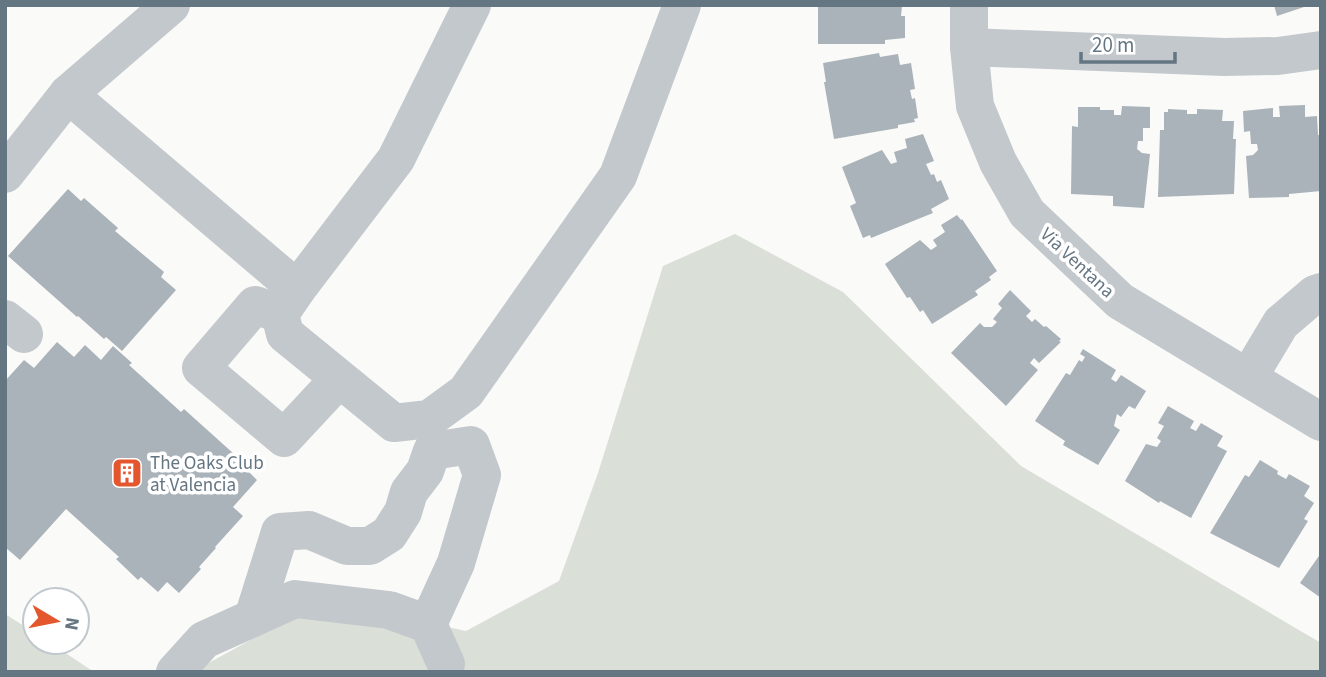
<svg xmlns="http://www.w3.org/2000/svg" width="1326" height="677" font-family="'Source Sans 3',sans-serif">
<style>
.green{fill:#dadfd7}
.building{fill:#aab3b9}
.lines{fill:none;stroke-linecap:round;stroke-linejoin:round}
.minor{stroke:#c3c8cc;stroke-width:38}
.labels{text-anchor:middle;stroke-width:7;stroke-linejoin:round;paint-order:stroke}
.street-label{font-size:19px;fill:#657683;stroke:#fff}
.poi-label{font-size:19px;fill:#657683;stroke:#fff;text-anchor:start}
</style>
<rect width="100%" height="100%" fill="#fafaf8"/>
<!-- green -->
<g class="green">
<path d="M735,234l108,58 178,174 300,177v29h-1121l5,-7 82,-45 56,-15 123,26 93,-50 39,-108 65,-207z"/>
<path d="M5,614l30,19v9h14l45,30h-89z"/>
</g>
<!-- building -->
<g class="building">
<path d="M818,5l84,1 -1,10h4v22l-20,2v4h-67z"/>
<path d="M1274,5h33v1l-30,10z"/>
<path d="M879,53l1,4 18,-3 2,11 11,-2 4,26 -5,1 2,9 3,-1 3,20 -4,1 1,3 -17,3v3l-64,11 -10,-57h2l-3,-19z"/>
<path d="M1305,105v12l12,-1 1,19h3v56l-32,3v3l-40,1 -3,-42 7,-1 5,-5 -1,-6h-6l-1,-13 -6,1 -1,-21 30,-3v9h7l-1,-11z"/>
<path d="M1122,106l28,1v21h-7v13h-5l-1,8 5,4 8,1 -6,54 -31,-2v-10l-42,-2 1,-68 6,1v-20h22v3h14v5h7z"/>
<path d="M1168,109l19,1v4h10v-5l26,1 -1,11h12l-1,18h3l-2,55 -76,3 2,-67h4v-18h4z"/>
<path d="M923,134l11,27 -8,3 5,11 3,-1 3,8 4,-2 8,19 -18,10 2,4 -62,25 -1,-3 -7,3 -13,-32 6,-3 -14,-36 40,-17 9,14 6,-2 -3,-10 13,-4 -2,-9z"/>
<path d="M68,189l13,12 3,-3 34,30 -3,3 49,41 -3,5 15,13 -54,61 -16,-14 -2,2 -26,-23 -1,1 -69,-61z"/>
<path d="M957,215l4,5 1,-1 35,52 -8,6 2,3 -16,11 3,4 -46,29 -9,-14 -3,2 -10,-15 -3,1 -22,-34 35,-24 11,10 6,-4 -4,-6 12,-8 -4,-7z"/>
<path d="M1010,290l21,21 -5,5 6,6 3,-3 9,8 2,-1 15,13 -2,2 2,1 -22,21 -5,-5 -4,5 8,7 -32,36 -55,-53 29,-30 4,4h8l5,-5 -4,-3 9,-11 -4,-4z"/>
<path d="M57,342l17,15 11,-12 16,15 12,-14 19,17 -3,2 52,47 3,-3 60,54 -2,2 15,15 -24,27 10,9 -28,31 1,1 -17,19 2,2 -22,24 -12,-11 -9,10 -17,-15 -3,3 -22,-21 3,-2 -53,-48 -46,51 -15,-13v-166l19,-21 10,8z"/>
<path d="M1083,349l33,21 -5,9 5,3 5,-7 25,16 -11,18 -6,-3 -8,11 -4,-3 -3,12 6,4 -22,35 -35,-20 2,-4 -30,-20 31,-48 4,2 9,-15 3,2 3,-5 -5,-3z"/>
<path d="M1168,406l26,15 -4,7 6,3 5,-8 22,13 -6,10 10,5 -36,67 -31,-17 -1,2 -34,-22 21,-37 11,3 4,-6 -4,-3 7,-12 -6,-3z"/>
<path d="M1260,460l18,11 -1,3 9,5 3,-5 21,12 -6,10 10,7 -10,16 4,2 -29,47 -69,-35 35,-58 4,2z"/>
<path d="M1321,553v45l-21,-15z"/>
</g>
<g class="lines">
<!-- minor -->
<g class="minor">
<path d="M171,5l-103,89 229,195 99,-130 76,-154"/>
<path d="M969,5v42l6,59 23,56 29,51 93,88 201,121"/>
<path d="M969,47l255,10 54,-1 43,-6"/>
<path d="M5,174l63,-80"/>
<path d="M297,289l-17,25 5,20 109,89 35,-4 37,-27 152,-216 64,-171"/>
<path d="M280,314l-25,-9 -54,63 83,70 55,-59"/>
<path d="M5,319l19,15"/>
<path d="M1248,378l33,-55 34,-29 6,-2"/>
<path d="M253,618l27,-86 29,-2 38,16h23l19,-12 14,-22 6,-20 16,-21 7,-20 39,-6 11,30 -26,88 -28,61"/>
<path d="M175,672l29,-32 91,-41 94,11 39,14 18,40"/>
</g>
</g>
<!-- icons -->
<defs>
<g id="building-square" transform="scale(1.575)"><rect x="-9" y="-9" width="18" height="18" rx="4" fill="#e4572e" stroke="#fff"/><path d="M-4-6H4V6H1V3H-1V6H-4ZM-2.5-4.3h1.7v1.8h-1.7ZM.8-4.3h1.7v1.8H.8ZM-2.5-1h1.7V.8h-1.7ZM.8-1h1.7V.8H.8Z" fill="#fff"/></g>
</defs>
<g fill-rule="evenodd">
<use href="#building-square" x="127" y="473"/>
</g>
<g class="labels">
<!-- street labels -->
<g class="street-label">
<text transform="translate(1078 262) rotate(43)" y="7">Via Ventana</text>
</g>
<!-- poi labels -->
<g class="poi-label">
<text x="150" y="469">The Oaks Club<tspan x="150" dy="22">at Valencia</tspan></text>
</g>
</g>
<!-- border -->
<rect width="1326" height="677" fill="none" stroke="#657683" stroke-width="14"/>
<!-- north arrow -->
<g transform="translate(56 621) rotate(100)"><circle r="33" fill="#ffffff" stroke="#c1c8cd" stroke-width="2"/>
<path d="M0-5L12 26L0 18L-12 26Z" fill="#e4572e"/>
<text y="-10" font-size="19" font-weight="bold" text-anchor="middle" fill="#657683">N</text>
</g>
<!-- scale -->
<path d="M1081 52v10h94v-10" fill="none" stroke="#657683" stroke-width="3.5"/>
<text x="1092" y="52" font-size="21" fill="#657683" stroke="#ffffff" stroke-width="5" paint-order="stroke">20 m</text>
</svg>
